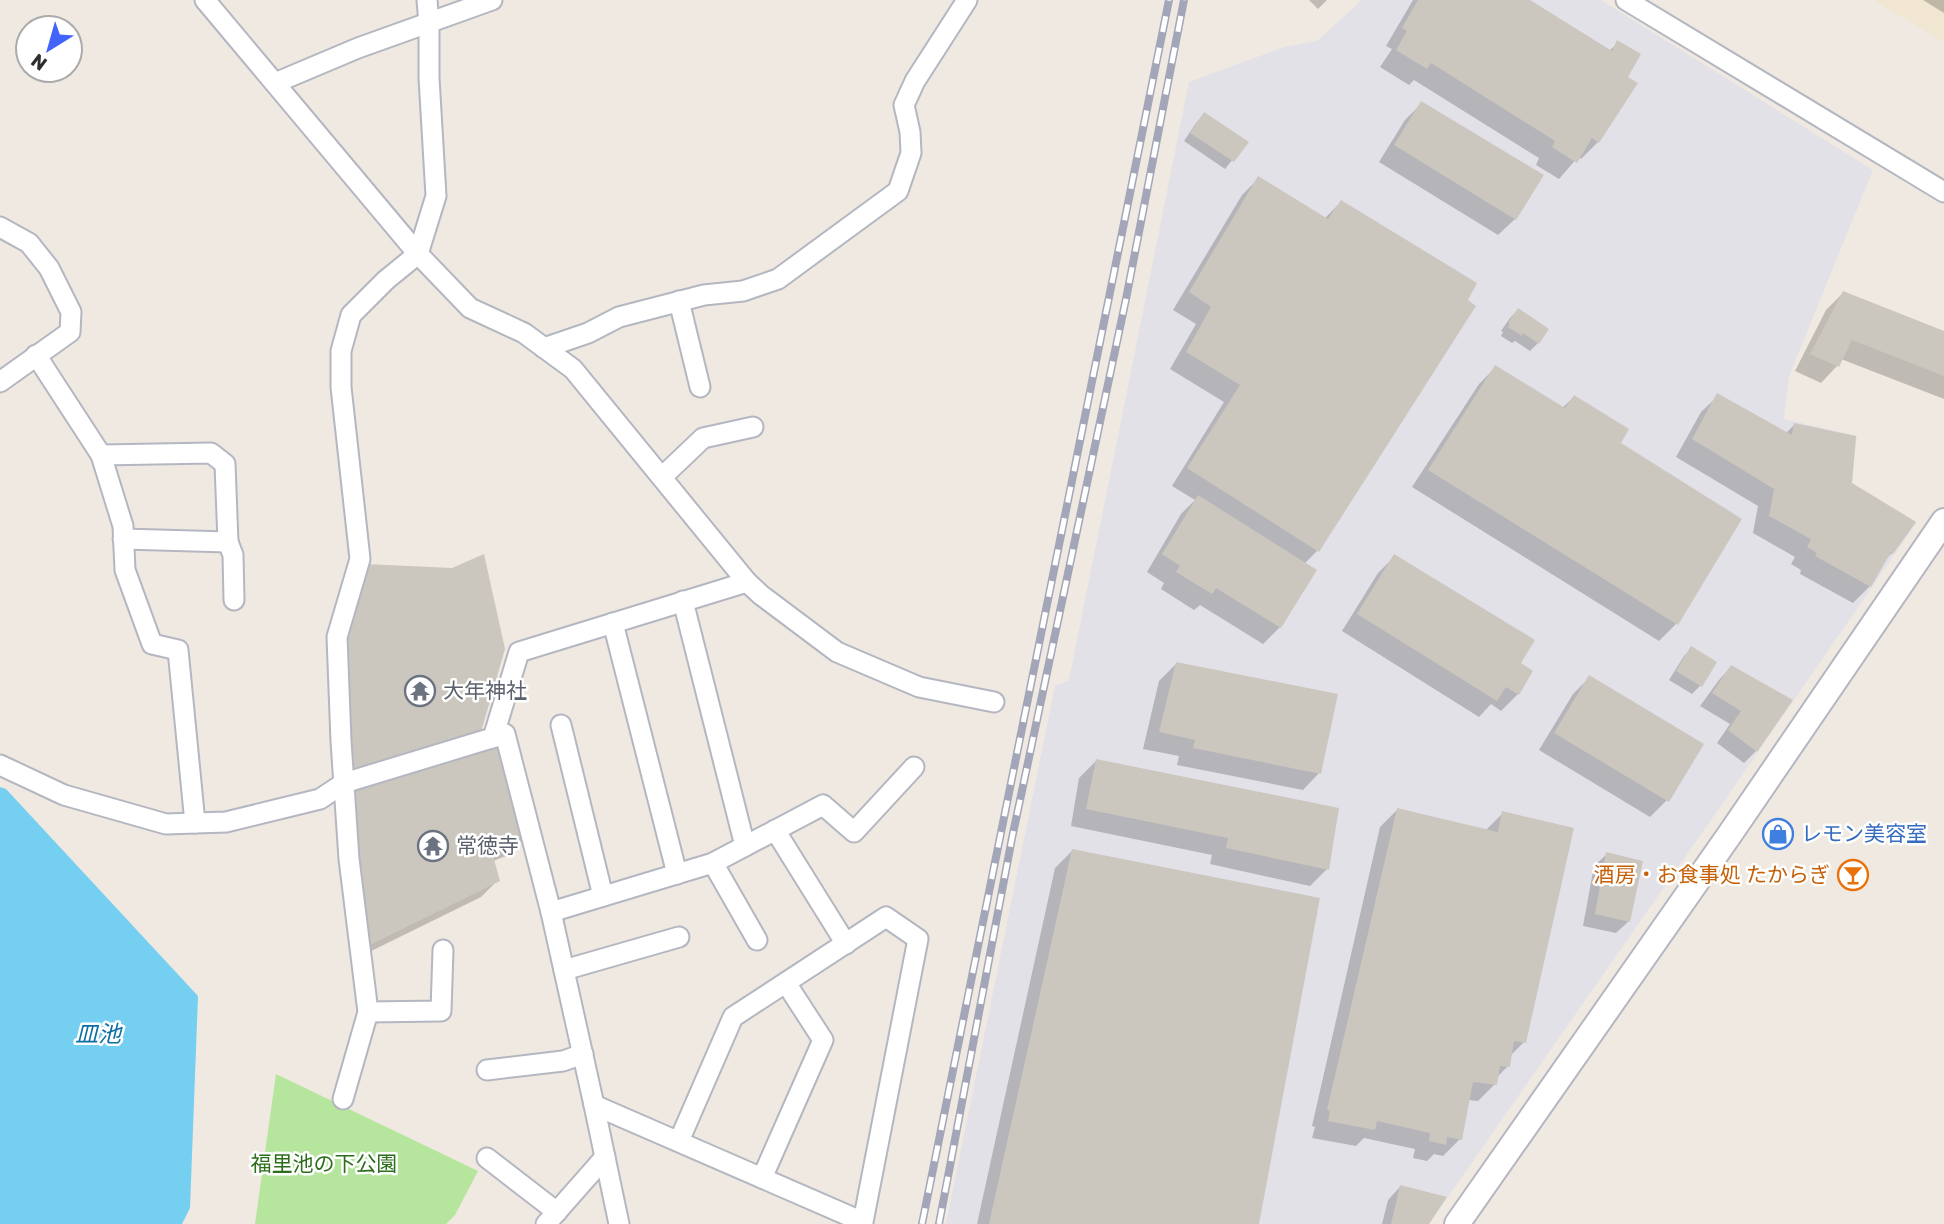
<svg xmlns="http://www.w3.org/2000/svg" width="1944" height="1224" font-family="Rubik,'Noto Sans JP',sans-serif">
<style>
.industrial{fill:#e3e1e8}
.education{fill:#f0e6d1}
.green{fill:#b6e59e}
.water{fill:#75cff0}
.shadow{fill:#0003}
.building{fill:#cbc7bf}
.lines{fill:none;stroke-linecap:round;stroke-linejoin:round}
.minor-casing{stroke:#b4b7c1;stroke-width:23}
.tertiary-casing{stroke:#b4b7c1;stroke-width:28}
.minor{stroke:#fff;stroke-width:19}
.tertiary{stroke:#fff;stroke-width:24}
.rail-casing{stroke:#a3a6b8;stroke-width:8}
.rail{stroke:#fff;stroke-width:5;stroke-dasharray:16;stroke-linecap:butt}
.labels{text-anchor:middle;stroke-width:5;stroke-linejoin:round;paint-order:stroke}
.worship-label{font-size:21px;fill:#5b616d;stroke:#fff;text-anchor:start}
.shop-label{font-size:21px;fill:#366cbe;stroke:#fff;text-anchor:start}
.food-label{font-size:21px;fill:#c56008;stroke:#fff;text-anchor:end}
.park-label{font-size:21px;fill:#2c6e1b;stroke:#fff}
.water-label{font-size:23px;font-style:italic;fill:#0d6fa3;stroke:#fff}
</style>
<rect width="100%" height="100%" fill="#efe9e1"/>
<!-- industrial -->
<path class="industrial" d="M1362,0h239l272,170 -84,206 -5,43 73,17 -5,47 65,39 -199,288 -289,414h-483l109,-538 14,-6 120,-598 95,-35 33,-6z"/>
<!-- education -->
<path class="education" d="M1874,0h70v42z"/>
<!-- green -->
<path class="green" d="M276,1074l202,97 -23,44 -9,9h-191z"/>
<!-- water -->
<path class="water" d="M0,787l6,2 192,207 -8,212 -8,16h-182z"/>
<!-- shadow -->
<g class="shadow">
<path d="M1309,0h18l-9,9z"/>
<path d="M1413,0h114l82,51 9,-8 8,34 9,6 -37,59 -17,17 -3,-2 -19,22 -23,-14 3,-7 -125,-78 -5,5 -29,-18 12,-18 -6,-3z"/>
<path d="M1923,0h21v13z"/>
<path d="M1422,103l93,116 -17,16 -119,-73 26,-42z"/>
<path d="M1204,114l42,29 -21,26 -41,-28 12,-18z"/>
<path d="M1259,178l65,41 17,-17 133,104 -157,245 -13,13 -24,63 -17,17 -63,-39 -6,5 -33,-21 3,-6 -17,-11 34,-58 14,-14 -23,-14 52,-84 -54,-33 26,-45 -23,-14 69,-115z"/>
<path d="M1843,293l101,40v66l-103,-40 -4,7 -16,17 -26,-12 31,-61z"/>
<path d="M1518,310l20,33 -8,8 -15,-10 -3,2 -11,-7 2,-4 -2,-1 9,-13z"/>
<path d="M1496,367l66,41 12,-11 44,47 122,76 -64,104 -17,17 -247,-154 67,-103z"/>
<path d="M1718,396l67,38 9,-9 56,59 63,38 -21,31 -9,9 -13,24 -17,17 -53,-29 1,-4 -10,-6 4,-7 -42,-24 5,-27 -82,-49 25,-45z"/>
<path d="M1395,556l123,107v31l-17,17 -10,-7 -12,13 -137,-86 36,-58z"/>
<path d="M1692,648l8,38 -8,8 -23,-14 15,-24z"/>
<path d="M1176,664l143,109 -16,17 -126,-25 2,-9 -36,-7 16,-68z"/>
<path d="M1731,667l25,84 -12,12 -27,-20 13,-19 -30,-18 19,-26z"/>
<path d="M1590,677l77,123 -17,17 -111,-67 34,-56z"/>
<path d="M1096,761l231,108 -17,17 -100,-22 2,-9 -141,-29 8,-48z"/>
<path d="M352,792l171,47 -17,17 -13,5 5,19 -17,17 -130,64 -16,-152z"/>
<path d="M1397,810l88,21 18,-18 21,229 -14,14 -2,10 -12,12 -1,6 -17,17 -10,-1 -8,39 -17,17 -9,-2 -7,7 -14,-3 2,-9 -51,-11 -8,8 -44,-8 3,-11 -3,-1 68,-299z"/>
<path d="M1072,851l186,373h-281l78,-356z"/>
<path d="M1607,854l22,67 -13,12 -33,-7 11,-60z"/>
<path d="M1400,1187l26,37h-44l6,-24z"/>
</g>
<!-- building -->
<g class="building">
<path d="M1418,0h112l82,51 5,-11 24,14 -13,23 10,6 -39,60 -7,-5 -15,25 -25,-16 3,-6 -124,-78 -4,6 -31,-19 11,-19 -5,-3z"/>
<path d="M1421,101l123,74 -28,45 -122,-75z"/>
<path d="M1204,112l45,30 -15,20 -44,-29z"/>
<path d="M1258,176l70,43 13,-19 136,83 -9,17 8,6 -157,246 -132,-84 53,-83 -54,-33 25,-45 -22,-15z"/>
<path d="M1843,291l101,40v45l-92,-36 -13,27 -29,-13z"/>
<path d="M1518,308l31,21 -10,15 -16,-11 -1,3 -14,-9 2,-3 -2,-1z"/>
<path d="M1495,365l70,43 9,-13 55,34 -8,14 121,76 -64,106 -250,-155z"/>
<path d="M1717,393l75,42 2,-12 62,13 -4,47 64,39 -23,32 -2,-2 -20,35 -56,-31 2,-3 -10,-6 4,-8 -42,-23 5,-27 -82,-50z"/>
<path d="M1198,495l119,75 -36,58 -65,-40 -4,6 -36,-22 4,-6 -18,-12z"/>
<path d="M484,554l21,95 -24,83 -130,39 -7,-130 21,-77 87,4z"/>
<path d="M1394,554l141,86 -14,23 12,8 -14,24 -13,-8 -9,14 -140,-87z"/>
<path d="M1691,646l26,16 -15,25 -26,-16z"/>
<path d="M1176,662l162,32 -17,80 -128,-26 2,-8 -36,-8z"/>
<path d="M1731,665l62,35 -36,52 -29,-22 13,-19 -29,-18z"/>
<path d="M1589,675l115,69 -35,58 -115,-69z"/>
<path d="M498,743l27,97 -33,12 8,29 -132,65 -17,-156z"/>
<path d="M1096,759l243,49 -10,62 -103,-22 2,-10 -142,-29z"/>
<path d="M1397,808l101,24 4,-21 72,17 -48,215 -12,-2 -4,26 -10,-1 -3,19 -24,-3 -11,58 -15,-3 -1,8 -17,-4 1,-8 -53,-12 -2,9 -47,-9 2,-10 -3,-1z"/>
<path d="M1072,849l248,49 -61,326h-270z"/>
<path d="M1606,852l37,9 -13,61 -35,-8z"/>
<path d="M1400,1185l47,12 -18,27h-38z"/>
</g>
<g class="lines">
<!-- minor casing -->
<g class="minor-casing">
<g id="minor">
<path d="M205,0l213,254 52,54 54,25 49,36 174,213 14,13 76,57 82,35 75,15"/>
<path d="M1626,0l318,192"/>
<path d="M275,83l83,-35 134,-48"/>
<path d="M0,227l29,16 20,25 22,44 -1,20 -70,50"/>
<path d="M679,301l21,86"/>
<path d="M544,348l44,-15 31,-16 85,-22 39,-4 35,-12 120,-88 13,-38 -1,-21 -6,-27 11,-24 52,-81"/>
<path d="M36,355l65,100 22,71 2,44 27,74 26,6 17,173"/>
<path d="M101,455l110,-2 14,11 3,78 -105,-3"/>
<path d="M662,477l41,-39 50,-11"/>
<path d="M228,542l5,13 1,45"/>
<path d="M683,601l62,245"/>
<path d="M613,623l64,251"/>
<path d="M561,725l42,171"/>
<path d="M493,738l26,-86 228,-70"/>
<path d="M0,765l64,30 102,29 60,-2 94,-23 24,-16 161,-49 46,178 43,193 25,119"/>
<path d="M775,830l71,114"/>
<path d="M713,863l44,77"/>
<path d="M551,912l162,-49 110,-58 31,27 60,-65"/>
<path d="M564,970l115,-33"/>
<path d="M368,1012l73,-1 2,-61"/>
<path d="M487,1070l76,-9 20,-7"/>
<path d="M343,1099l25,-87 -19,-153 -8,-118 -4,-104 23,-78 -19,-172v-36l10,-36 35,-35 32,-26 18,-58 -7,-118v-54l-2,-24"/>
<path d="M594,1105l269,117 55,-283 -32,-22 -153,100 -54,124"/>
<path d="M487,1158l70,54"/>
<path d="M762,1178l61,-138 -37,-57"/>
<path d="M546,1224l59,-67"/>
</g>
</g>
<!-- tertiary casing -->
<g class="tertiary-casing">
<path id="tertiary" d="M1457,1224l273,-390 214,-313"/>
</g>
<!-- minor -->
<use href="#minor" class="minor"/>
<!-- tertiary -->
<use href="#tertiary" class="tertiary"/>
<!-- rail casing -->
<g class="rail-casing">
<g id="rail">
<path d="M922,1224l247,-1224"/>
<path d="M939,1224l73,-386 114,-539 58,-299"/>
</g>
</g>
<!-- rail -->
<use href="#rail" class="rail"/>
</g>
<!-- icons -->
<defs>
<g id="temple-ring" transform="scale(1.575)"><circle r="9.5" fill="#fff" stroke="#6b7280" stroke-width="1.5"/><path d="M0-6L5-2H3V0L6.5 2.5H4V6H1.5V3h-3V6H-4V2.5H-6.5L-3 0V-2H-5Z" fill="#6b7280"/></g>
<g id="shop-ring" transform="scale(1.575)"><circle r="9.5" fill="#fff" stroke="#3f7fe0" stroke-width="1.5"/><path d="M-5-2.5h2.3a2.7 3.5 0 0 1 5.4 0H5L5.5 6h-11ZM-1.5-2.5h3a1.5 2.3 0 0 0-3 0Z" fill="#3f7fe0"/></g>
<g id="bar-ring" transform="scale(1.575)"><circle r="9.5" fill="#fff" stroke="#e8710a" stroke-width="1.5"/><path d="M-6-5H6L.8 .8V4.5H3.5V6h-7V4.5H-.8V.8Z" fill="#e8710a"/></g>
</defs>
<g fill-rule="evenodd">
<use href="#temple-ring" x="420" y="691"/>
<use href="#shop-ring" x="1778" y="834"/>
<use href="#temple-ring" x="433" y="846"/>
<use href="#bar-ring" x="1853" y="875"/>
</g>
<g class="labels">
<!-- worship labels -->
<g class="worship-label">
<text x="443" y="698">大年神社</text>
<text x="456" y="853">常徳寺</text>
</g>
<!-- shop labels -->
<g class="shop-label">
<text x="1801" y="841">レモン美容室</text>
</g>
<!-- food labels -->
<g class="food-label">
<text x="1830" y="882">酒房・お食事処 たからぎ</text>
</g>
<!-- park labels -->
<g class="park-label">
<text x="324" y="1171">福里池の下公園</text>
</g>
<!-- water labels -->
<g class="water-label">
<text x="98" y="1042">皿池</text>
</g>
</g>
<!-- north arrow -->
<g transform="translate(49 49) rotate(217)"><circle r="33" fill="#ffffff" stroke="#ababab" stroke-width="2"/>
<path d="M0-5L12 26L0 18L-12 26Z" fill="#4264fb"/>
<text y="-10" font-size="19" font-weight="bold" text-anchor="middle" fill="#2e2e2e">N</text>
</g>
</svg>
